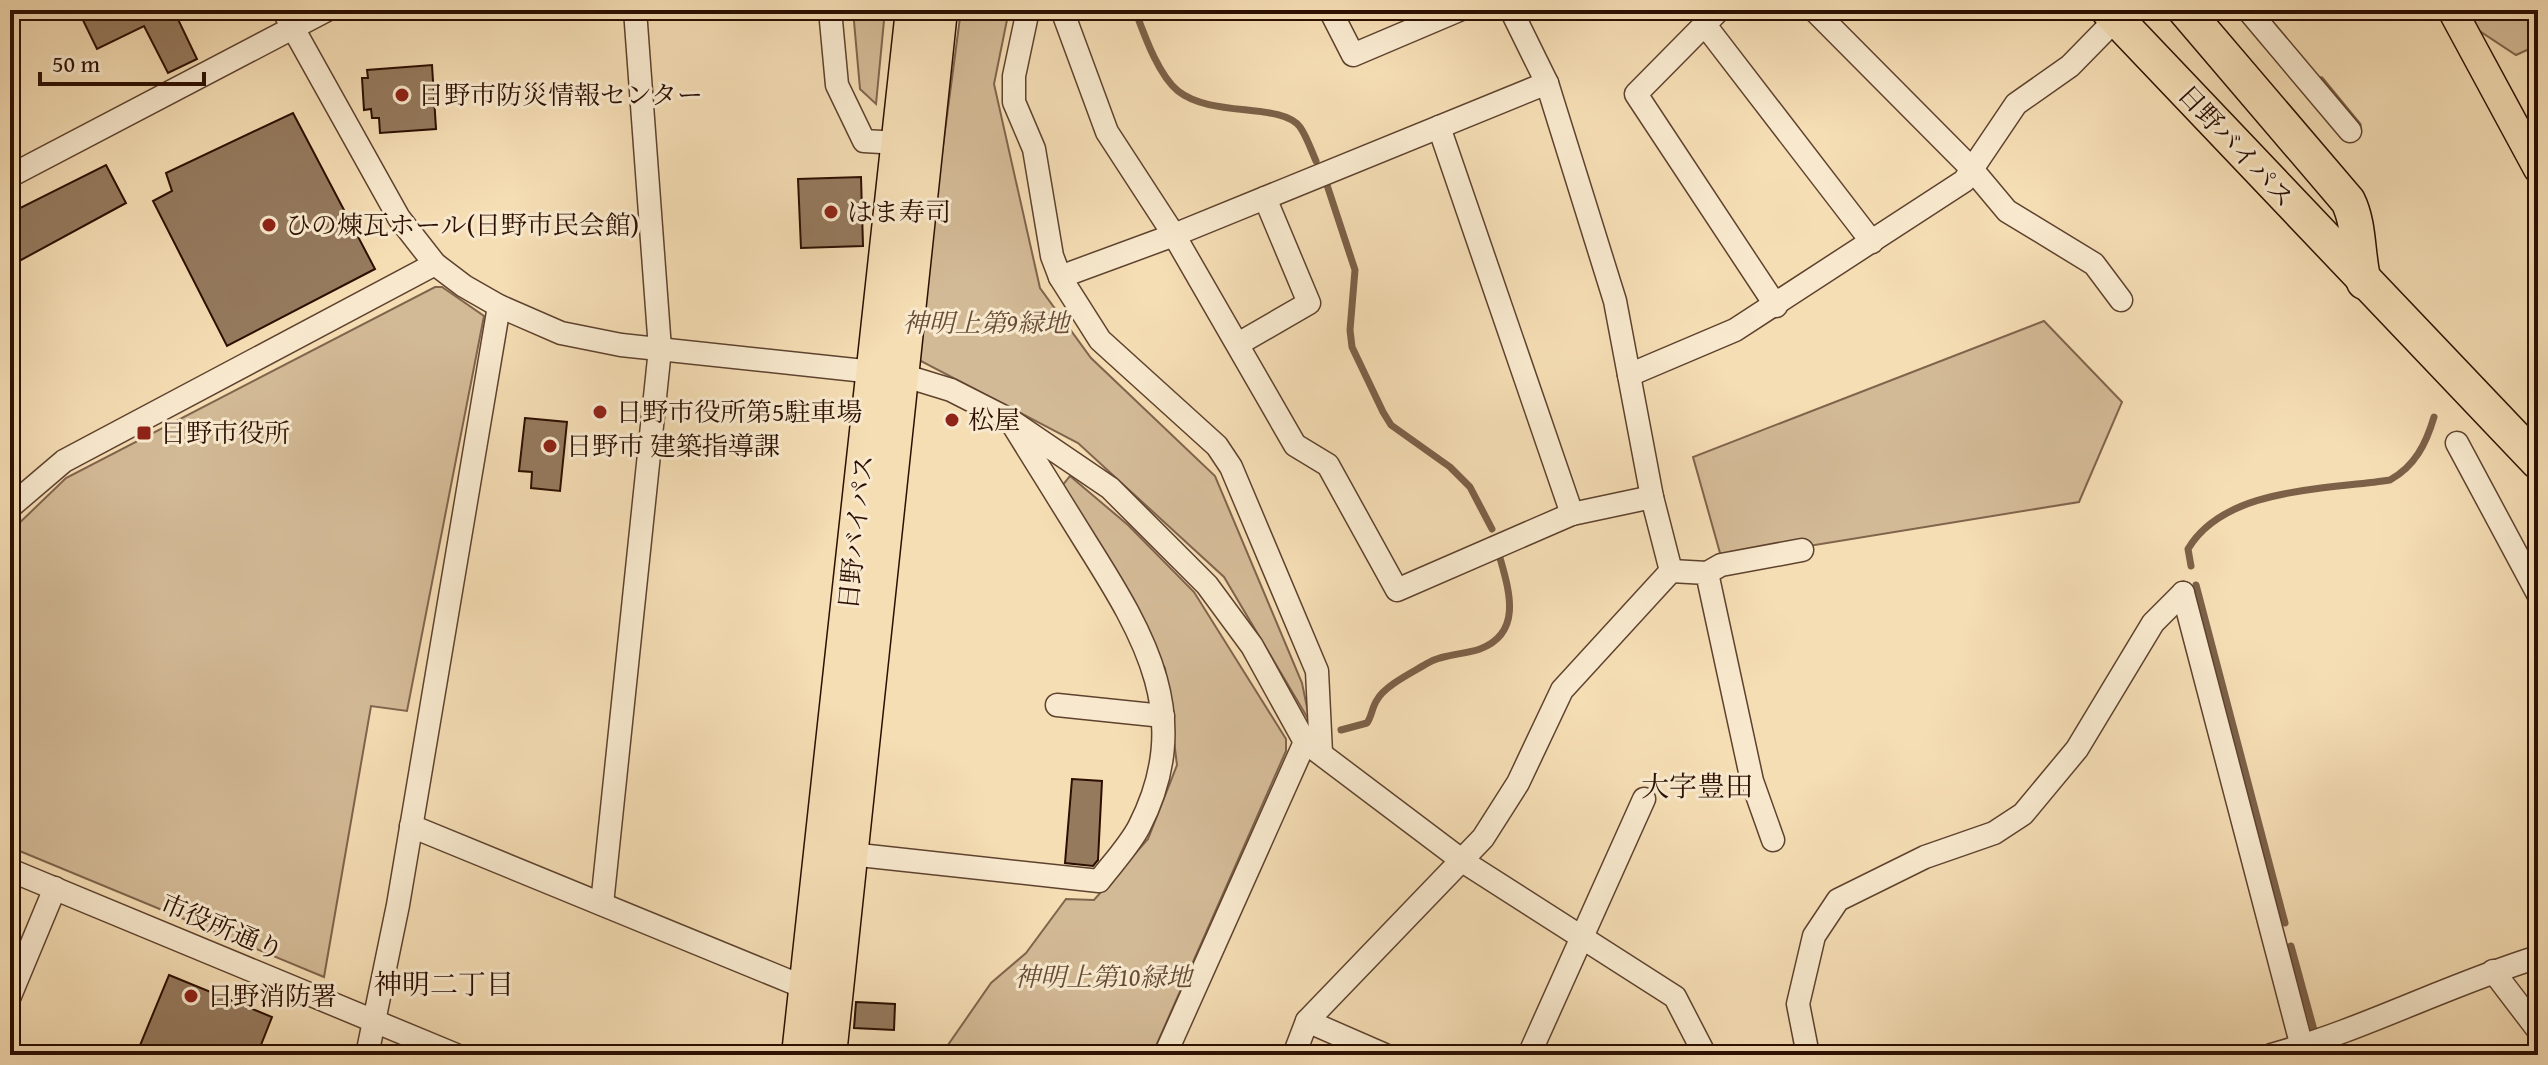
<svg xmlns="http://www.w3.org/2000/svg" width="2548" height="1065" font-family="'Gentium Book Plus','Noto Serif JP',serif">
<style>
.green{fill:#d3ba96;stroke:#80644c;stroke-width:2}
.lines{fill:none;stroke-linecap:round;stroke-linejoin:round}
.stream{stroke:#7c6148;stroke-width:7}
.building{fill:#957a5e;stroke:#2c0f01;stroke-width:2}
.minor-casing{stroke:#5e422e;stroke-width:25}
.major-casing{stroke:#2c0f01;stroke-width:31}
.highway-casing{stroke:#2c0f01;stroke-width:37}
.minor{stroke:#f8e9ce;stroke-width:22}
.major{stroke:#f5ddb4;stroke-width:28}
.highway{stroke:#f5ddb4;stroke-width:34}
.poi-dot{fill:#8f2418;stroke:#f8e9ce;stroke-width:3}
.labels{text-anchor:middle;stroke-width:6;stroke-linejoin:round;paint-order:stroke}
.poi-label{font-size:26px;fill:#2c0f01;stroke:#f8e9ce;text-anchor:start}
.street-label{font-size:26px;fill:#2c0f01;stroke:#f8e9ce}
.park-label{font-size:26px;font-style:italic;fill:#664b35;stroke:#f8e9ce}
.neighbourhood-label{font-size:28px;fill:#2c0f01;stroke:#f8e9ce}
</style>
<rect width="100%" height="100%" fill="#f5ddb4"/>
<filter id="stains"><feTurbulence type="fractalNoise" baseFrequency=".0025" numOctaves="4"/><feColorMatrix values="0 0 0 0 .2 0 0 0 0 .09 0 0 0 0 .02 0 0 0 .5 -.17"/></filter>
<radialGradient id="worn" r=".72"><stop offset=".6" stop-color="#630" stop-opacity="0"/><stop offset="1" stop-color="#630" stop-opacity=".3"/></radialGradient>
<!-- green -->
<g class="green">
<path d="M853,10h32l-9,94 -16,-15z"/>
<path d="M961,10h48l-15,74 46,204 51,70 124,118 87,207 8,39 -86,-145 -146,-134 -163,-85z"/>
<path d="M2462,10h76v35l-22,10 -47,-31z"/>
<path d="M435,287h7l42,29 -77,395 -36,-5 -47,271 -314,-130v-315l56,-54z"/>
<path d="M2044,321l78,81 -43,100 -357,58 -29,-103z"/>
<path d="M1070,476l58,49 66,67 92,147v12l-134,304h-211l50,-72 35,-30 40,-54 28,1 54,-61 29,-74 -12,-97 -107,-177z"/>
</g>
<g class="lines">
<!-- stream -->
<g class="stream">
<path d="M1135,10c9,24 23,65 43,81 34,27 103,11 122,36 7,10 11,23 16,34"/>
<path d="M2321,80l37,45"/>
<path d="M1327,185l28,85 -5,60 2,17 31,65 8,13 59,42 20,20 22,42"/>
<path d="M2191,566l-3,-17c37,-62 137,-59 202,-69 25,-14 36,-36 44,-63"/>
<path d="M2196,585l89,338"/>
<path d="M1341,730l26,-7c5,-7 5,-16 10,-23 7,-14 36,-28 49,-36 16,-10 37,-9 54,-15 43,-16 29,-59 20,-91"/>
<path d="M2291,946l23,84"/>
<path d="M2320,1054v1"/>
</g>
</g>
<!-- building -->
<g class="building">
<path d="M78,10h98l-2,1 23,48 -29,14 -24,-47 -47,23z"/>
<path d="M432,65l4,64 -56,4 -1,-15h-7l-1,-9 -7,1 -2,-32h6l-1,-8z"/>
<path d="M293,113l82,156 -148,77 -74,-145 19,-10 -6,-18z"/>
<path d="M106,165l20,38 -116,63v-53z"/>
<path d="M861,177l2,69 -62,2 -3,-69z"/>
<path d="M525,418l42,4 -7,69 -29,-3 1,-16 -13,-1z"/>
<path d="M1072,779l30,2 -4,79 -5,6 -28,-3z"/>
<path d="M169,975l103,42 -15,38h-121z"/>
<path d="M856,1002l39,2 -1,26 -40,-2z"/>
</g>
<g class="lines">
<!-- minor casing -->
<g class="minor-casing">
<g id="minor">
<path d="M283,10l116,208 36,46 29,22 35,20 62,27 60,12 281,30 49,15 59,30 100,68 97,97 45,61 53,96 159,120 211,135 30,58"/>
<path d="M830,10l7,75 27,56 35,2"/>
<path d="M1028,10l-14,66v26l20,47 18,107 8,21 40,63 117,106 14,21 86,204 4,82"/>
<path d="M1062,10l45,122 67,103 121,210 33,20 69,125 175,-76 80,-17"/>
<path d="M1330,10l23,45 106,-45"/>
<path d="M1719,10l-83,84 140,212"/>
<path d="M1814,10l157,158 36,43 87,53 27,36"/>
<path d="M2248,10l102,121"/>
<path d="M1705,25l167,217"/>
<path d="M1439,127l133,387"/>
<path d="M10,176l317,-166"/>
<path d="M1060,277l114,-42 373,-152"/>
<path d="M1238,344l71,-41 -44,-105"/>
<path d="M1629,375l106,-45 229,-149 52,-77 54,-38 46,-47"/>
<path d="M2457,443l81,151"/>
<path d="M10,507l54,-46 371,-197"/>
<path d="M1671,571l36,2 45,208 21,59"/>
<path d="M1707,573l14,-8 81,-15"/>
<path d="M2183,593l119,454"/>
<path d="M1057,705l106,11"/>
<path d="M411,826l395,162"/>
<path d="M850,854l249,27c13,-17 30,-35 40,-54 56,-109 6,-191 -52,-283 -25,-40 -49,-79 -74,-119"/>
<path d="M10,870l446,185"/>
<path d="M602,904l58,-555 -25,-339"/>
<path d="M2493,971l45,59"/>
<path d="M10,996l45,-108"/>
<path d="M1307,1021l78,34"/>
<path d="M367,1055l31,-150 101,-599"/>
<path d="M1165,1055l140,-313"/>
<path d="M1294,1055l13,-34 176,-183 35,-55 44,-93 109,-119 -19,-74 -37,-196 -68,-218 -36,-73"/>
<path d="M1529,1055l115,-256"/>
<path d="M1808,1055l-10,-51 16,-68 24,-36 87,-43 69,-24 29,-19 54,-65 76,-126 30,-30"/>
<path d="M2271,1055c92,-25 176,-70 267,-98"/>
</g>
</g>
<!-- major casing -->
<g class="major-casing">
<path id="major" d="M2452,10l86,159"/>
</g>
<!-- highway casing -->
<g class="highway-casing">
<g id="highway">
<path d="M2108,10l430,452"/>
<path d="M2185,10l163,191c12,24 9,55 16,81"/>
<path d="M799,1055l114,-1045"/>
<path d="M829,1055l111,-1045"/>
</g>
</g>
<!-- minor -->
<use href="#minor" class="minor"/>
<!-- major -->
<use href="#major" class="major"/>
<!-- highway -->
<use href="#highway" class="highway"/>
</g>
<!-- markers -->
<g class="poi-dot">
<circle cx="402" cy="95" r="8"/>
<circle cx="831" cy="212" r="8"/>
<circle cx="269" cy="225" r="8"/>
<circle cx="600" cy="412" r="8"/>
<circle cx="952" cy="420" r="8"/>
<rect x="136" y="425" width="16" height="16" rx="4"/>
<circle cx="550" cy="446" r="8"/>
<circle cx="191" cy="996" r="8"/>
</g>
<g class="labels">
<!-- poi labels -->
<g class="poi-label">
<text x="418" y="104">日野市防災情報センター</text>
<text x="847" y="221">はま寿司</text>
<text x="285" y="234">ひの煉瓦ホール(日野市民会館)</text>
<text x="616" y="421">日野市役所第5駐車場</text>
<text x="968" y="429">松屋</text>
<text x="160" y="442">日野市役所</text>
<text x="566" y="455">日野市 建築指導課</text>
<text x="207" y="1005">日野消防署</text>
</g>
<!-- street labels -->
<g class="street-label">
<text transform="translate(2236 146) rotate(47)" y="9">日野バイパス</text>
<text transform="translate(856 532) rotate(-84)" y="9">日野バイパス</text>
<text transform="translate(222 927) rotate(23)" y="9">市役所通り</text>
</g>
<!-- park labels -->
<g class="park-label">
<text x="986" y="332">神明上第9緑地</text>
<text x="1103" y="986">神明上第10緑地</text>
</g>
<!-- neighbourhood labels -->
<g class="neighbourhood-label">
<text x="1697" y="796">大字豊田</text>
<text x="444" y="994">神明二丁目</text>
</g>
</g>
<!-- margin -->
<rect width="2548" height="1065" fill="none" stroke="#f5ddb4" stroke-width="40"/>
<rect x="12" y="12" width="2524" height="1041" fill="none" stroke="#2c0f01" stroke-width="4"/>
<rect x="20" y="20" width="2508" height="1025" fill="none" stroke="#2c0f01" stroke-width="2"/>
<!-- scale -->
<path d="M40 72v12h164v-12" fill="none" stroke="#2c0f01" stroke-width="4"/>
<text x="52" y="72" font-size="24" fill="#2c0f01" stroke="#f8e9ce" stroke-width="6" paint-order="stroke">50 m</text>
<rect width="100%" height="100%" filter="url(#stains)"/>
<rect width="100%" height="100%" fill="url(#worn)"/>
</svg>
